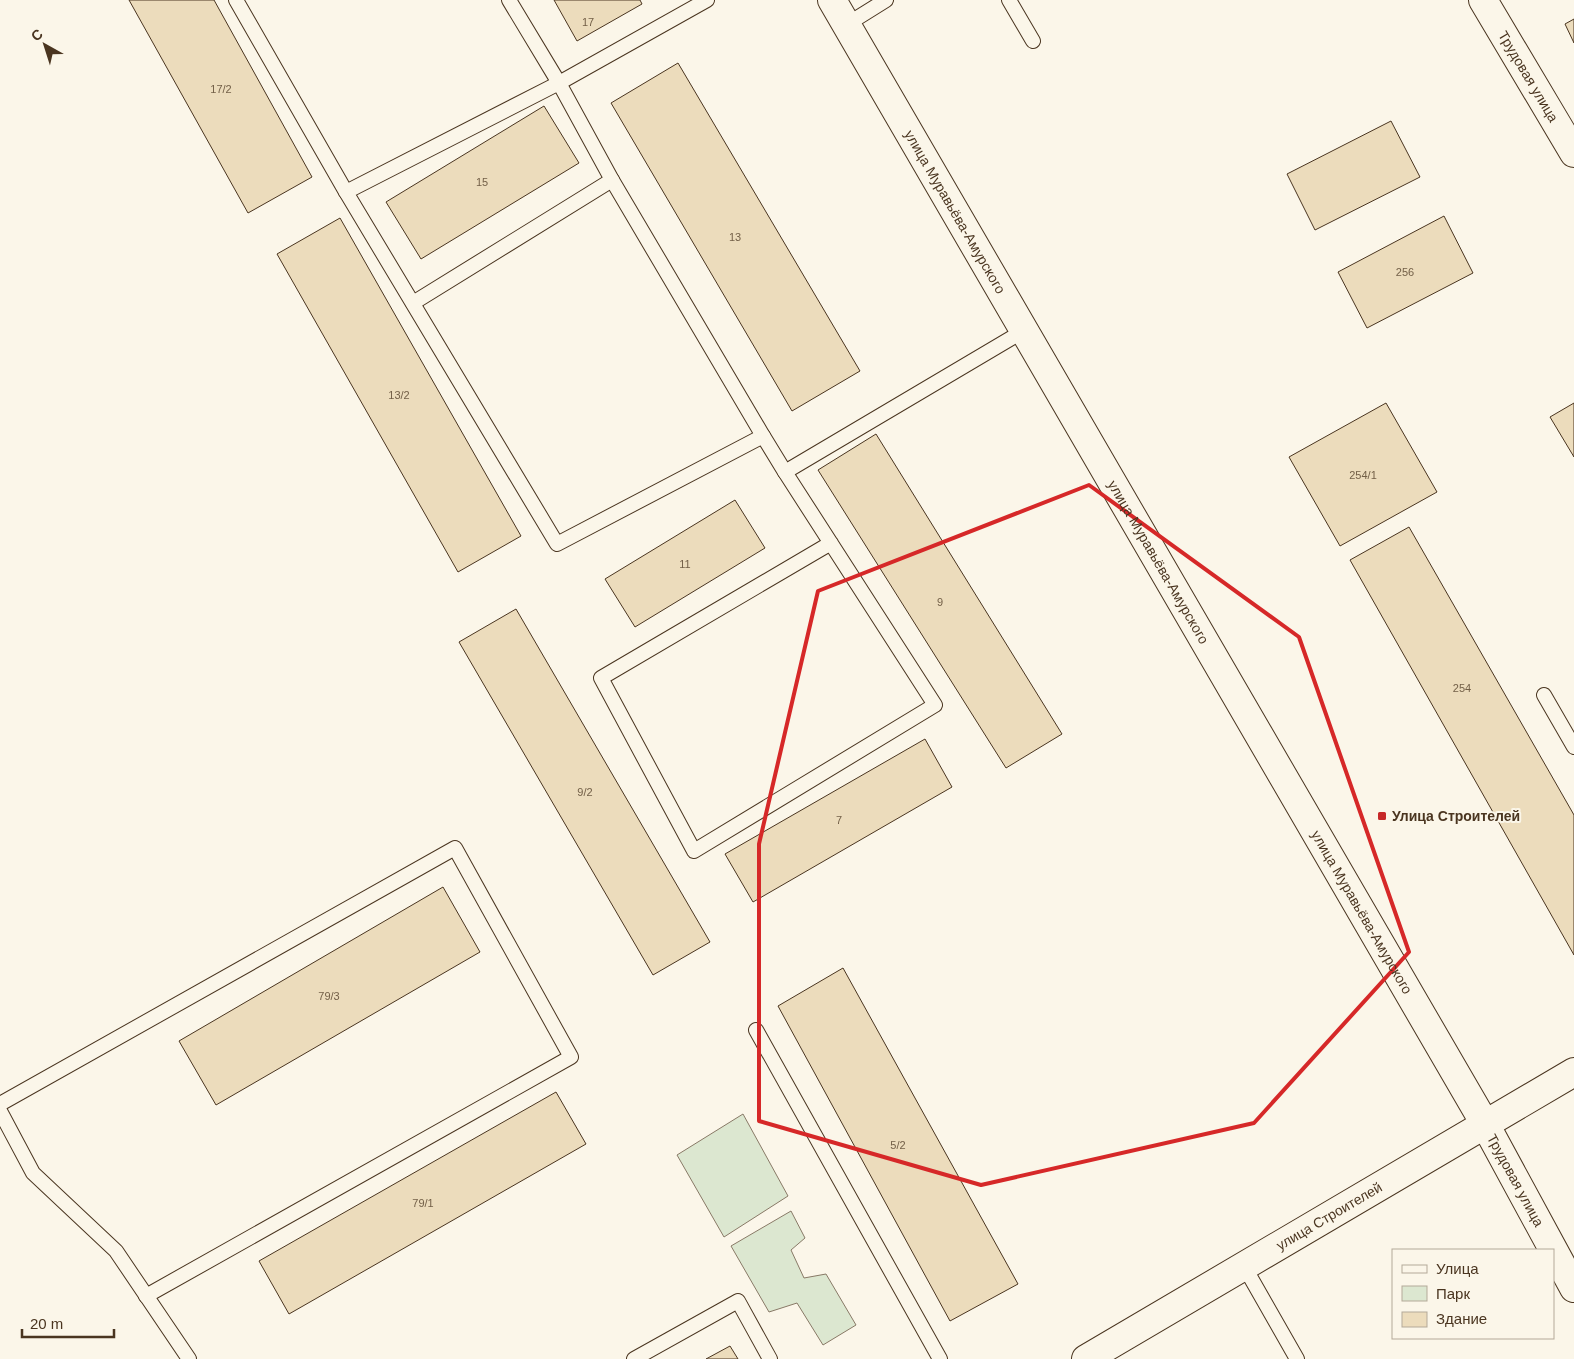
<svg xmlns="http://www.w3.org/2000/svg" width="1574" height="1359" font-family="Helvetica,sans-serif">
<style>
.green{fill:#dce7d0;stroke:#887966}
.building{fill:#ecdcbc;stroke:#4a3520}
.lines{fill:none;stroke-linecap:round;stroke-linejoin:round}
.service-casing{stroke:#4a3520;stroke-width:16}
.minor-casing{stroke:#4a3520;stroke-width:30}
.tertiary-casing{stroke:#4a3520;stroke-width:30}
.service{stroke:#fbf6e9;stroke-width:14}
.minor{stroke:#fbf6e9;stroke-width:28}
.tertiary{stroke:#fbf6e9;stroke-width:28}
.marked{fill:none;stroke:#d62828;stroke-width:4;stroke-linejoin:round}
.poi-dot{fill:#c62828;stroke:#fbf6e9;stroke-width:2}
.labels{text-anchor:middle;stroke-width:4;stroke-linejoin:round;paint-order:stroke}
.number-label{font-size:11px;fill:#725f47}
.street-label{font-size:14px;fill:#4a3520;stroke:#fbf6e9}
.poi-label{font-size:14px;font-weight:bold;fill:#4a3520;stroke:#fbf6e9;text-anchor:start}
</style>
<rect width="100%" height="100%" fill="#fbf6e9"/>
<!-- green -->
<g class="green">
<path d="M743,1114l45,82 -64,41 -47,-82z"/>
<path d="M791,1211l14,27 -14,12 13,28 22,-4 30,51 -33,20 -26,-42 -28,9 -38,-66z"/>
</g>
<!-- building -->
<g class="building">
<path d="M129,0h85l98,177 -64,36z"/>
<path d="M554,0h86l2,4 -65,37z"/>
<path d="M1574,19v24l-9,-19z"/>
<path d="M678,63l182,308 -68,40 -181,-308z"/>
<path d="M544,106l35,57 -158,96 -35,-57z"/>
<path d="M1391,121l29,56 -105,53 -28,-56z"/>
<path d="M1444,216l29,57 -106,55 -29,-56z"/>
<path d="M340,218l181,318 -63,36 -181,-318z"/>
<path d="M1386,403l51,89 -97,54 -51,-89z"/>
<path d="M1574,403v54l-24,-40z"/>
<path d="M876,434l186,300 -56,34 -188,-298z"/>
<path d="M735,500l30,48 -130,79 -30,-48z"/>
<path d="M1409,527l165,288v140l-224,-395z"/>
<path d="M516,609l194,333 -57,33 -194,-333z"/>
<path d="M925,739l27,48 -199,115 -28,-48z"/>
<path d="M443,887l37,65 -264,153 -37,-64z"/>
<path d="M843,968l175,316 -68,37 -172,-315z"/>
<path d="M556,1092l30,52 -297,170 -30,-53z"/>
<path d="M730,1346l8,13h-32z"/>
</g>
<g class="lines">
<!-- service casing -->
<g class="service-casing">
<g id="service">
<path d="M236,0l110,192"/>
<path d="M509,0l50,83 53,97 151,256"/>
<path d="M707,0l-148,83 -213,109 211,352 206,-108 22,36 240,-142"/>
<path d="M1009,0l24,41"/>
<path d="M846,25l40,-25"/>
<path d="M413,303l199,-123"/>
<path d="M785,472l150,233 -241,146 -93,-173 230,-135"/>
<path d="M1544,695l30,52"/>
<path d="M756,1030l184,329"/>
<path d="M0,1104l455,-256 116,209 -425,239"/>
<path d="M0,1111l33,62 83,78 73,108"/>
<path d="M1244,1266l53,93"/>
<path d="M634,1359l104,-58 32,58"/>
</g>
</g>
<!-- minor casing -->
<g class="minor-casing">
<g id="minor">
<path id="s1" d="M1483,0l91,153"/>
<path id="s2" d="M1086,1359l488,-287"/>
</g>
</g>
<!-- tertiary casing -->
<g class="tertiary-casing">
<g id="tertiary">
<path id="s3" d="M832,0l653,1124 89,164"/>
</g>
</g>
<!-- service -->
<use href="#service" class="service"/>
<!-- minor -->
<use href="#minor" class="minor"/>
<!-- tertiary -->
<use href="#tertiary" class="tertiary"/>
</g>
<!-- marked area -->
<path class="marked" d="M1089,485l210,152 110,315 -155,171 -273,62 -222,-64v-277l59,-253z"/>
<!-- markers -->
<rect class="poi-dot" x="1377" y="811" width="10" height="10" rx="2.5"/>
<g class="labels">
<!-- number labels -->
<g class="number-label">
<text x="588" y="26">17</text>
<text x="221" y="93">17/2</text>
<text x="482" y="186">15</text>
<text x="735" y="241">13</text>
<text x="1405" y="276">256</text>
<text x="399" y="399">13/2</text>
<text x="1363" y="479">254/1</text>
<text x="685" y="568">11</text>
<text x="940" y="606">9</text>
<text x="1462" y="692">254</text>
<text x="585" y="796">9/2</text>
<text x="839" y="824">7</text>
<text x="329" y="1000">79/3</text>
<text x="898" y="1149">5/2</text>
<text x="423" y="1207">79/1</text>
</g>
<!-- street labels -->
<g class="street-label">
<text dy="5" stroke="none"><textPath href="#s1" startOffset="89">Трудовая улица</textPath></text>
<text dy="5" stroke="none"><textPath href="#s3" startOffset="245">улица Муравьёва-Амурского</textPath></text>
<text dy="5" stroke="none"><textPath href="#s3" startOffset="650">улица Муравьёва-Амурского</textPath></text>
<text dy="5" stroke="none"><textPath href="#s3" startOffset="1055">улица Муравьёва-Амурского</textPath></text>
<text dy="5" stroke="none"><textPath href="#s3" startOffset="1364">Трудовая улица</textPath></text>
<text dy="5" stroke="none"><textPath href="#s2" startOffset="282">улица Строителей</textPath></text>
</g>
<!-- poi labels -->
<g class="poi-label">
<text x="1392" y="821">Улица Строителей</text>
</g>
</g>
<!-- legend -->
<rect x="1392" y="1249" width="162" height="90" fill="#fbf6e9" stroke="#b4a999"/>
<rect x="1402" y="1265" width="25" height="8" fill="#fbf6e9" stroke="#b4a999"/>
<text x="1436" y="1274" font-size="15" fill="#4a3520">Улица</text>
<rect x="1402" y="1286" width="25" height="15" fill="#dce7d0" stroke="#b4a999"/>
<text x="1436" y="1299" font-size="15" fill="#4a3520">Парк</text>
<rect x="1402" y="1312" width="25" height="15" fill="#ecdcbc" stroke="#b4a999"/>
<text x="1436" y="1324" font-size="15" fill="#4a3520">Здание</text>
<!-- north arrow -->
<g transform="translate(45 45) rotate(321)" stroke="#fbf6e9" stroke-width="4" paint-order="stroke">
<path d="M0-4L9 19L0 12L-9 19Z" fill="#4a3520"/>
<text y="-8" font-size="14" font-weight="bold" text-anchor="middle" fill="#4a3520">С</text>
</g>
<!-- scale -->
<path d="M22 1329v8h92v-8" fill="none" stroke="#4a3520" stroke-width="2.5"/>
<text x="30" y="1329" font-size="15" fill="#4a3520" stroke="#fbf6e9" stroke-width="4" paint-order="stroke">20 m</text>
</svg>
